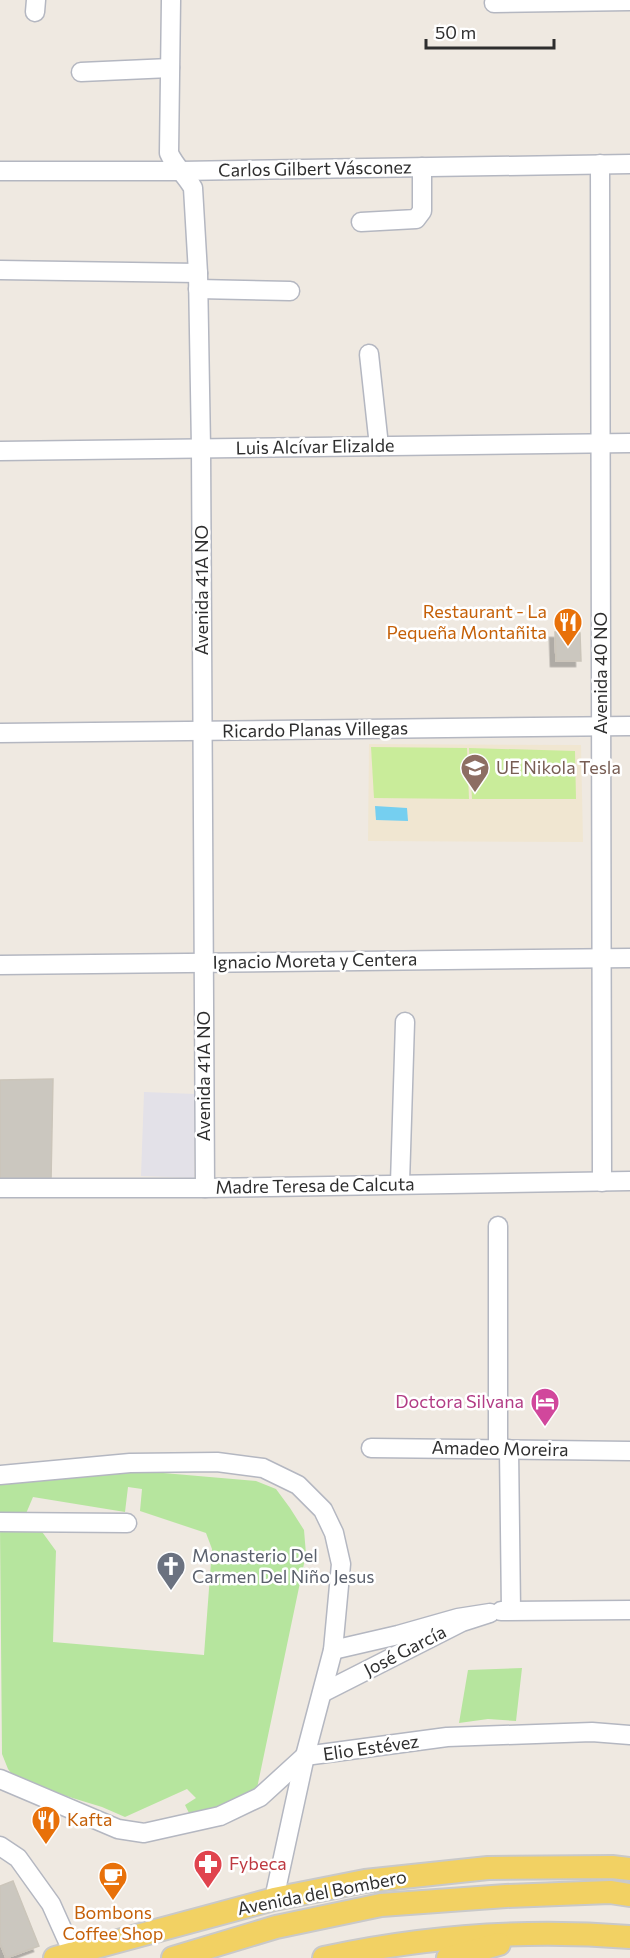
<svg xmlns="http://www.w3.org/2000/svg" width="630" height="1958" font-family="Commissioner,sans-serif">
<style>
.industrial{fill:#e3e1e8}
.education{fill:#f0e6d1}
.green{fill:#b6e59e}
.pitch{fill:#c9ec9a}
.water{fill:#75cff0}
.building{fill:#cbc7bf;stroke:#cbc5ba;stroke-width:1.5;filter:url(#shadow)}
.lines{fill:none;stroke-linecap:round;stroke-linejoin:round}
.minor-casing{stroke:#b4b7c1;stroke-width:21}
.major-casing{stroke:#c9c9c9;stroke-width:26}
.minor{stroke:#fff;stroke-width:18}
.major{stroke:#f2d163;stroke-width:22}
.labels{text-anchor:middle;stroke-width:5;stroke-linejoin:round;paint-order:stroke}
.street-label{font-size:18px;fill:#2e2e2e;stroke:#fff}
.food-label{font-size:18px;fill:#c56008;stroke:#fff;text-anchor:end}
.education-label{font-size:18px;fill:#785e54;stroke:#fff;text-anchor:start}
.hotel-label{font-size:18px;fill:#b23c85;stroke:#fff;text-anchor:end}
.worship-label{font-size:18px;fill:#5b616d;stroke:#fff;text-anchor:start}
.health-label{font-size:18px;fill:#be3a42;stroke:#fff;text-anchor:start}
</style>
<defs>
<filter id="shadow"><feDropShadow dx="-5.5" dy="5.5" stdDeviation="0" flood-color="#0004"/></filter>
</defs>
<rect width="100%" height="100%" fill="#efe9e1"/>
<!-- industrial -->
<path class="industrial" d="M144,1092l51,2 -1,84 -53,-2z"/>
<!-- education -->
<path class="education" d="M369,744l212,1 2,97 -215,-1z"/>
<!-- green -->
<g class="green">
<path d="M117,1469l139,12 20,8 14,19 14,22 2,24 -50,239 -40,18 -26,4 -5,-10 11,-7 -9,-9 -62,28 -23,-10 -85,-26 -9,-12 -6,-15 -2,-226 40,1 16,22 -3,91 151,13 8,-106 -6,-16 -66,-22 2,-22 -14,-2 -3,25 -92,-15 -8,19 -25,-4v-31z"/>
<path d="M522,1668l-6,53 -28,-2 -29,4 9,-53z"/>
</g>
<!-- pitch -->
<g class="pitch">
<path d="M371,747l96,1 2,51 -95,-1z"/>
<path d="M469,748l106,3 1,48h-104z"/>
</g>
<!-- water -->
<path class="water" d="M375,806l32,2 1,13 -32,-1z"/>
<!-- building -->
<g class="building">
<path d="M555,632l25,1 1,28h-25z"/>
<path d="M53,1079l-2,102 -51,-1v-100z"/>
<path d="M13,1881l26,65 -33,12 -6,-15v-57z"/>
</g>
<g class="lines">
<!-- minor casing -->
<g class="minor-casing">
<g id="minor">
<path d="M171,0l-2,153c6,14 17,22 24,35l5,85 3,175 4,740"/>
<path d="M494,3l136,-2"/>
<path d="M35,12l1,-12"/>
<path d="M81,72l89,-4"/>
<path d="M600,164l2,1018"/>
<path d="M0,171h180l450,-7"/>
<path d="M361,222l55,-3 6,-8v-44"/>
<path d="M0,270l198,3"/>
<path d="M198,289l92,2"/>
<path d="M369,354l10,92"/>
<path d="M0,451l630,-8"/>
<path d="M0,733l630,-7"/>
<path d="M0,965l630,-7"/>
<path d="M400,1183l5,-161"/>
<path d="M0,1188h205l425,-7"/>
<path d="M498,1226v223"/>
<path d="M371,1448l259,3"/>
<path d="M509,1449l2,161"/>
<path d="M0,1475l130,-12 87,-1 46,6 35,17 25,25 11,23 7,31 -8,86 -28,106 -31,143"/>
<path d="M0,1522l127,1"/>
<path d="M501,1611l129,-1"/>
<path d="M322,1693l140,-71 28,-9 -32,5 -60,17 -65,15"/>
<path d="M0,1779l118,50 26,4 76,-17 40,-19 45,-41 142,-19 145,-5 38,3"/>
<path d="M0,1846l18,12 33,46 22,49v5"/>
</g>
</g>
<!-- major casing -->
<g class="major-casing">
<g id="major">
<path d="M55,1958l219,-59 91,-18 123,-13 124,-1 18,2"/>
<path d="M173,1958l103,-31 105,-22 125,-9 104,-4 20,3"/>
<path d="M324,1958c101,-22 203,-29 306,-21"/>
<path d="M448,1958l51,-14"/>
</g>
</g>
<!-- minor -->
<use href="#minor" class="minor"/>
<!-- major -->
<use href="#major" class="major"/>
</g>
<!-- icons -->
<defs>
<g id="restaurant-pin" transform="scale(1.5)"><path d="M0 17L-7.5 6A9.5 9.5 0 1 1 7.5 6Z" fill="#e8710a" stroke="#fff"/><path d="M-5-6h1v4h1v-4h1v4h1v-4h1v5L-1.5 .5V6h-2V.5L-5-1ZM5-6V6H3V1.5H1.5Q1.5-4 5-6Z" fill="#fff"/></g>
<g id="school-pin" transform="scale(1.5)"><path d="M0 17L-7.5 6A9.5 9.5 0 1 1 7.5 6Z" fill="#8d6e63" stroke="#fff"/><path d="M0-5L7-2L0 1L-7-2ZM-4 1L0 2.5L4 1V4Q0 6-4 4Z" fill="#fff"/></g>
<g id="hotel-pin" transform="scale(1.5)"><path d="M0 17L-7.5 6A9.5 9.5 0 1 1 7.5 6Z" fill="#d1479c" stroke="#fff"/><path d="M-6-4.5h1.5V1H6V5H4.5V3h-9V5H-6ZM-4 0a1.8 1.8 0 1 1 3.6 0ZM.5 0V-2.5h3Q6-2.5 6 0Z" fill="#fff"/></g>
<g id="church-pin" transform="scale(1.5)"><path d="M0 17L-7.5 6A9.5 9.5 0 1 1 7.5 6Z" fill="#6b7280" stroke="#fff"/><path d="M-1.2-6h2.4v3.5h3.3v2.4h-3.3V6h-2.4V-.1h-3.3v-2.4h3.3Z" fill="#fff"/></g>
<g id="pharmacy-pin" transform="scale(1.5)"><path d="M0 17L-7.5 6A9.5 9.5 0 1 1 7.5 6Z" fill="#e0444e" stroke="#fff"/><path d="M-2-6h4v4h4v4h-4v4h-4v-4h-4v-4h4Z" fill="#fff"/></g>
<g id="cafe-pin" transform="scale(1.5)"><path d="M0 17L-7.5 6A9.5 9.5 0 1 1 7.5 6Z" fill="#e8710a" stroke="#fff"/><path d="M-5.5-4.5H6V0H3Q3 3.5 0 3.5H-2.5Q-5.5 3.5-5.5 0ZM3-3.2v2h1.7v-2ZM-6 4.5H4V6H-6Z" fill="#fff"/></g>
</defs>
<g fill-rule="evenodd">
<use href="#restaurant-pin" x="568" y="622"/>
<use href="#school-pin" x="475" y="768"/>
<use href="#hotel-pin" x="545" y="1402"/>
<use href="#church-pin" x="171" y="1566"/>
<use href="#restaurant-pin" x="46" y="1820"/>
<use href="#pharmacy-pin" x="208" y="1864"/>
<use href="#cafe-pin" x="113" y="1876"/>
</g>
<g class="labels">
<!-- street labels -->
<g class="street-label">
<text transform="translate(315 169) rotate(-1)" y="6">Carlos Gilbert Vásconez</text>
<text transform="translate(315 447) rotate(-1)" y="6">Luis Alcívar Elizalde</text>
<text transform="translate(202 590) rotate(-90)" y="6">Avenida 41A NO</text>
<text transform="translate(601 673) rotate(-90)" y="6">Avenida 40 NO</text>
<text transform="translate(315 730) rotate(-1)" y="6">Ricardo Planas Villegas</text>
<text transform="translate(315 961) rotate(-1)" y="6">Ignacio Moreta y Centera</text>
<text transform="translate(204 1076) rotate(-90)" y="6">Avenida 41A NO</text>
<text transform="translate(315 1186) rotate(-1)" y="6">Madre Teresa de Calcuta</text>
<text transform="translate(500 1449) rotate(1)" y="6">Amadeo Moreira</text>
<text transform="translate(405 1651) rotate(-27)" y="6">José García</text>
<text transform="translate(371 1748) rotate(-8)" y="6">Elio Estévez</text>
<text transform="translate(322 1893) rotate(-11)" y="6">Avenida del Bombero</text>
</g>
<!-- food labels -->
<g class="food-label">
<text x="547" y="618">Restaurant - La<tspan x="547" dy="21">Pequeña Montañita</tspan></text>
<text x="67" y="1826" text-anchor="start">Kafta</text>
<text x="113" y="1919" text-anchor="middle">Bombons<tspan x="113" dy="21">Coffee Shop</tspan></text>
</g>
<!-- education labels -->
<g class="education-label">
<text x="496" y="774">UE Nikola Tesla</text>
</g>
<!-- hotel labels -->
<g class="hotel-label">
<text x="524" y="1408">Doctora Silvana</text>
</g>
<!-- worship labels -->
<g class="worship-label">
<text x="192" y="1562">Monasterio Del<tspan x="192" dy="21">Carmen Del Niño Jesus</tspan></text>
</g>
<!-- health labels -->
<g class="health-label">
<text x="229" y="1870">Fybeca</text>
</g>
</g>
<!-- scale -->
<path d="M426 39v9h128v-9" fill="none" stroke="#2e2e2e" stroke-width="3"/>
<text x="435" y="39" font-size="18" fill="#2e2e2e" stroke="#ffffff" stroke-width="4.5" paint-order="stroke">50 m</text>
</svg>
